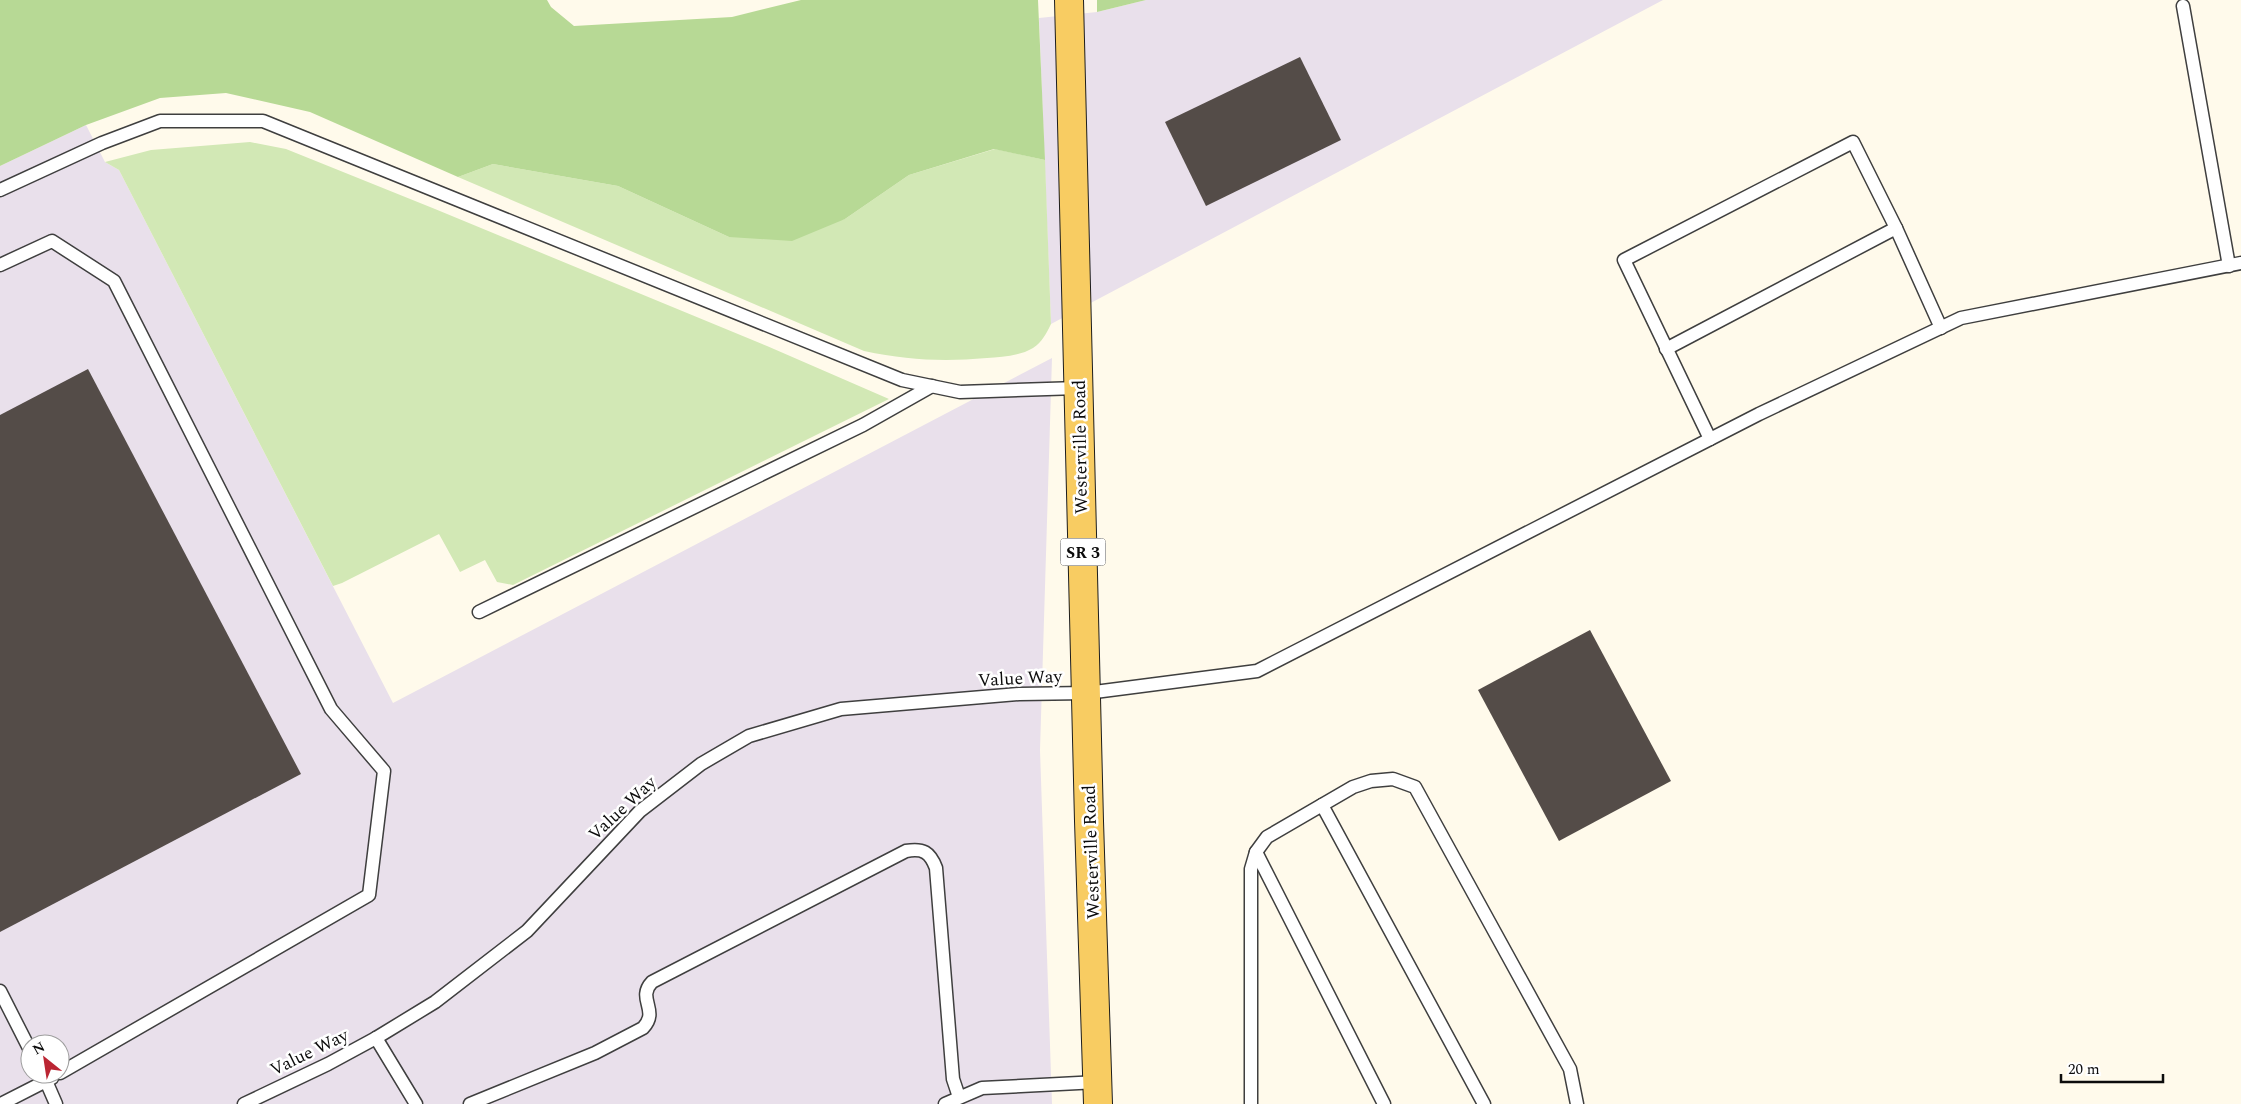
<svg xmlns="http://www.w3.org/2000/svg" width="2241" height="1104" font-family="Spectral,serif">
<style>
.industrial{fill:#e9e0eb;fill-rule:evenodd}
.green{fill:#d2e8b5}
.forest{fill:#b7d995}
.building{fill:#544c48}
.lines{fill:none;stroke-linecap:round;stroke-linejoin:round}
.lane-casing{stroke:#3f3f3f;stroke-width:15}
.primary-casing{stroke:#1d1d1d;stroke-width:30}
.lane{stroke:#fff;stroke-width:12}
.primary{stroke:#f8cc62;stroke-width:28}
.labels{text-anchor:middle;stroke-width:5;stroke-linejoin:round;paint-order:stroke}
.shield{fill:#fff;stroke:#555;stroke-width:1}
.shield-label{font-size:16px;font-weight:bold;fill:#0c0c0c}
.street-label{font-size:18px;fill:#0c0c0c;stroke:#fff}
</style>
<rect width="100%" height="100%" fill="#fffaeb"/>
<!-- industrial -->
<g class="industrial">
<path d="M1146,0h517l-612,324 -12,-306 58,-6z"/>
<path d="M86,125l19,37 14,8 274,533 659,-345 -12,392 12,354h-1052v-938zM30,1044h30v30h-30z"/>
</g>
<!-- green -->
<g class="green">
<path d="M250,142l36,7 149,60 332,137 122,53 -376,186 -16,-3 -12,-22 -25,12 -21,-38 -97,49 -9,3 -214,-416 -14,-8 46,-12z"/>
<path d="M995,149l50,11 6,164c-5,10 -9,18 -18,24 -13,8 -32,9 -46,10 -45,4 -79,2 -123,-7l-406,-174 35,-13 125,22 111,51 116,-18 64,-44z"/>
</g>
<!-- forest -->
<g class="forest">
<path d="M0,0h547l4,7 23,19 158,-9 69,-17h237l7,160 -51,-11 -85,26 -64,44 -53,22 -63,-4 -111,-51 -125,-22 -35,13 -148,-65 -84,-19 -66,5 -74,27 -86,41z"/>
<path d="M1097,0h49l-49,12z"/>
</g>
<!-- building -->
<g class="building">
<path d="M1300,57l41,83 -135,66 -41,-84z"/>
<path d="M88,369l213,405 -301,158v-517z"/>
<path d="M1590,630l81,151 -112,60 -81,-151z"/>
</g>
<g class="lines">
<!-- lane casing -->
<g class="lane-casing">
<g id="lane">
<path d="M2183,6l46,260"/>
<path d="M0,190l102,-47 58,-22h103l639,259 58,12 118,-4"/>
<path d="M0,265l52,-24 62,40 217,428 53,62 -15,124 -309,178"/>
<path d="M1666,349l230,-121"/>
<path d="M1710,439l-86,-179 229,-118 43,86 45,100"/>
<path d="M479,612l384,-187 69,-39"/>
<path d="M1322,805l162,299"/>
<path d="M1256,852l128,252"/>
<path d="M0,991l30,59"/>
<path d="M376,1038l40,66"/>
<path d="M52,1078l-6,3 10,23"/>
<path d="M1,1104l45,-23 -4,-7"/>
<path d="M244,1104l84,-40 48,-26 59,-36 92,-71 113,-120 61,-47 48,-28 92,-27 178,-15 68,-1 170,-22 502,-257 202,-96 280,-55"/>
<path d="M470,1104l125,-51 48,-25c17,-18 -7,-29 9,-46l254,-131c17,-3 24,1 30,17l17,211 6,18"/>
<path d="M945,1104l37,-16 116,-6"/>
<path d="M1251,1104v-235l5,-17 11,-15 86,-50 18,-6 22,-2 22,8 155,282 7,35"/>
</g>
</g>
<!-- primary casing -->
<g class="primary-casing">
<path id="primary" d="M1069,0l20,821 9,283"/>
</g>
<!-- lane -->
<use href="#lane" class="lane"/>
<!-- primary -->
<use href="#primary" class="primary"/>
</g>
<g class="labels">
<!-- shield labels -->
<rect class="shield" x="1060.5" y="538.5" width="45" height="27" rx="4"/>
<g class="shield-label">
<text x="1083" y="558">SR 3</text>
</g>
<!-- street labels -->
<g class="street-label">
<text transform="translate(1080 447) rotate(-91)" y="6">Westerville Road</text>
<text transform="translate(1020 678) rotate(-3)" y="6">Value Way</text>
<text transform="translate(622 808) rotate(-43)" y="6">Value Way</text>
<text transform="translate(1091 852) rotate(-92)" y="6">Westerville Road</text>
<text transform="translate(309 1052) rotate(-26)" y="6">Value Way</text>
</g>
</g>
<!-- north arrow -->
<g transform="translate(45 1059) rotate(330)"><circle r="24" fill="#ffffff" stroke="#9e9e9e"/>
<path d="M0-4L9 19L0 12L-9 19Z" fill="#bb2533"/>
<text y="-8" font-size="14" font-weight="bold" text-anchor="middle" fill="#0c0c0c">N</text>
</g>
<!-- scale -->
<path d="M2061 1074v8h102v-8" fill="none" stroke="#0c0c0c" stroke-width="2.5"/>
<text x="2068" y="1074" font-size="15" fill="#0c0c0c" stroke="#ffffff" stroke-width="4" paint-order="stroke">20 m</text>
</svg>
